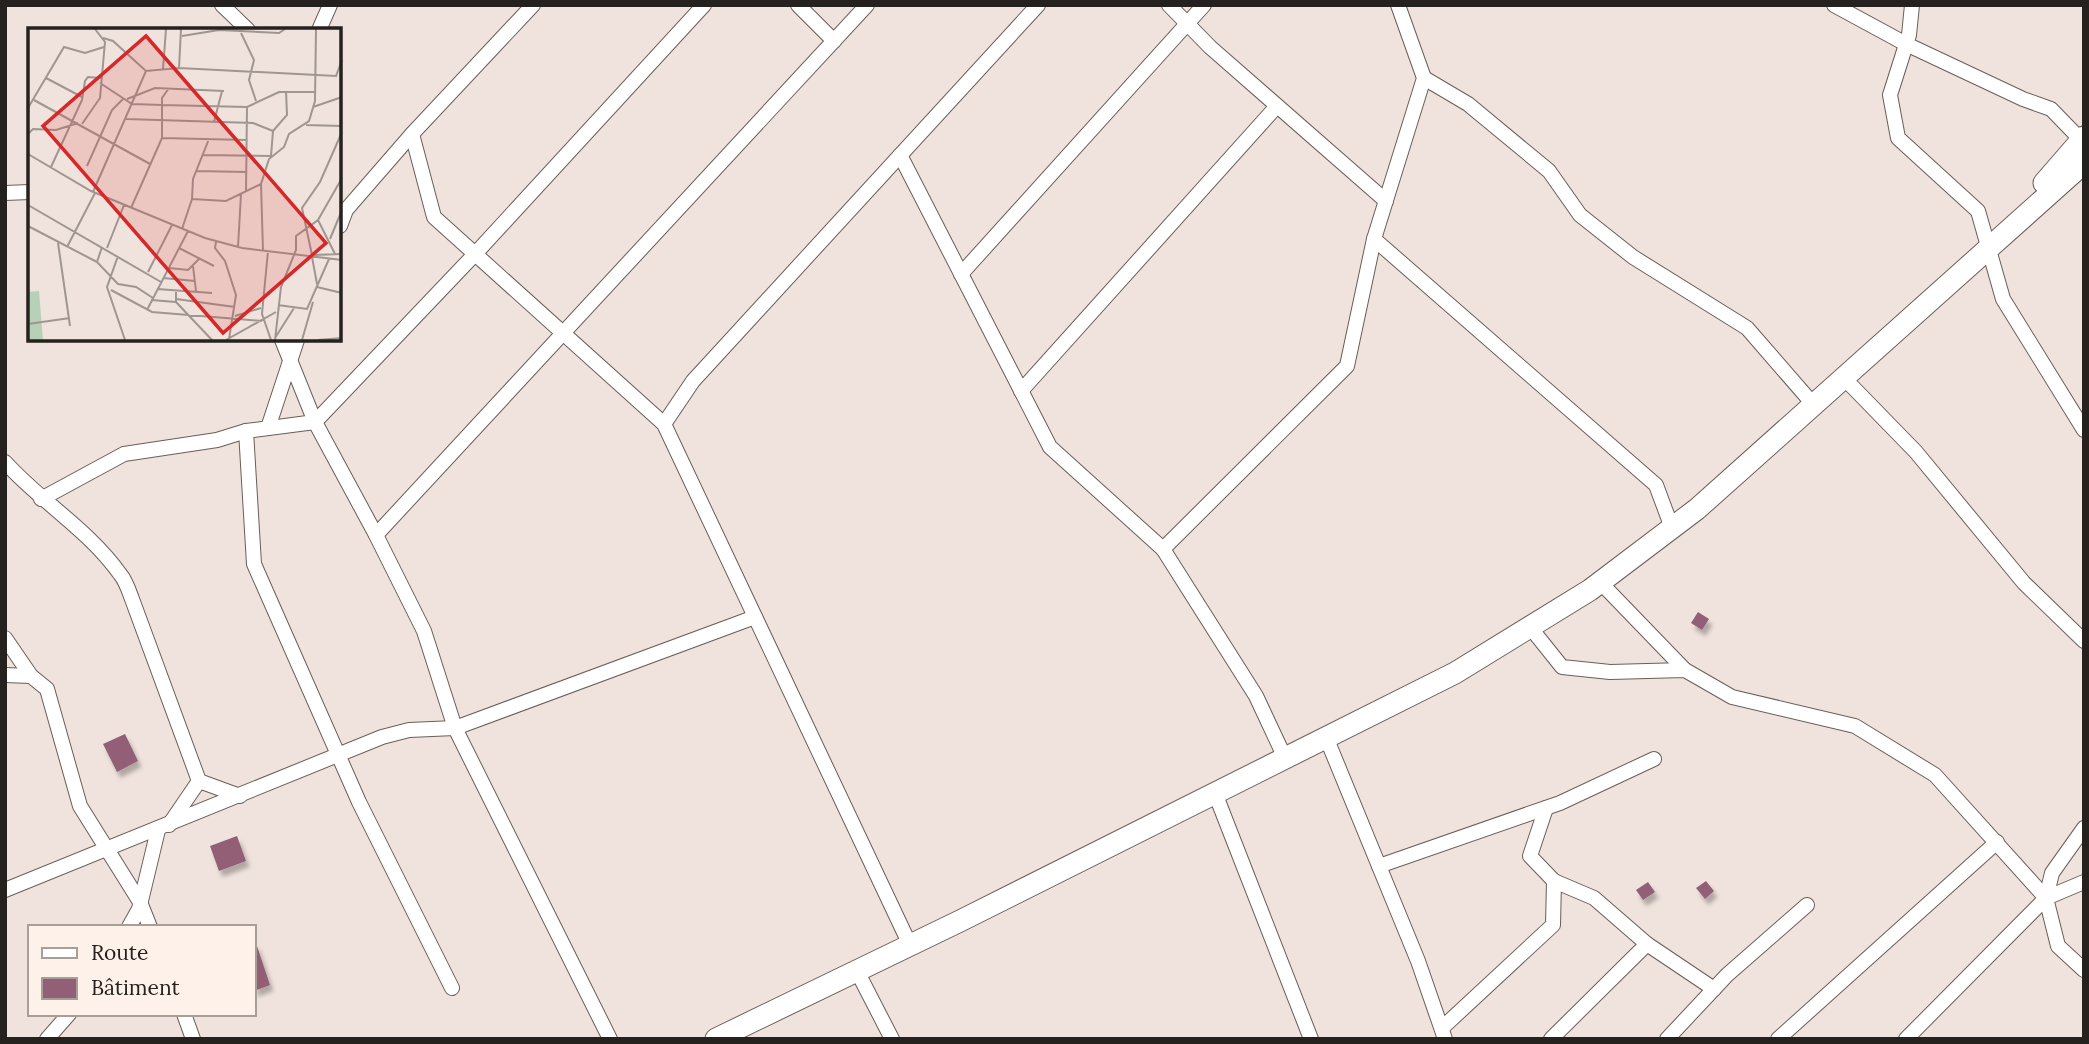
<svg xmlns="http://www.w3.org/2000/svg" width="2089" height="1044" font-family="Lora,serif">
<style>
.building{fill:#925f76;filter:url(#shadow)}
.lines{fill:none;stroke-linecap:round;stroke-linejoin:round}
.street-casing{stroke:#695e59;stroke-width:16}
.secondary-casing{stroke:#695e59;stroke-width:23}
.street{stroke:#fff;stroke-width:14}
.secondary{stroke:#fff;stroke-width:21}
.inset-road{fill:none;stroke:#9f9591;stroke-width:2}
.view{fill:#d62828;fill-opacity:0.15;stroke:#d62828;stroke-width:3.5}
.inset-edge{fill:none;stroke:#25211e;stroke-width:3.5}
</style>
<defs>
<filter id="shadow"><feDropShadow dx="3.5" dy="6" stdDeviation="2" flood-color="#0004"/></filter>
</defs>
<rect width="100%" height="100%" fill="#f0e3dd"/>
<!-- building -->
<g class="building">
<path d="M1698,612l11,7 -7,11 -11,-7z"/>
<path d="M125,734l13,27 -21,11 -14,-28z"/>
<path d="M237,836l9,25 -27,10 -9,-25z"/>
<path d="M1706,881l8,10 -9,8 -9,-11z"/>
<path d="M1648,882l7,10 -12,8 -7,-10z"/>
<path d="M254,943h2l14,42 -16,6z"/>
</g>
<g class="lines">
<!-- street casing -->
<g class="street-casing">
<g id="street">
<path d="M222,5l26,25"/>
<path d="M798,5l36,36"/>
<path d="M1169,5l41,42 176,154"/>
<path d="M1834,5l72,39 117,55 28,10 30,31"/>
<path d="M1912,5l-3,30 -19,60 8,43 80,73 25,88 81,131"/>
<path d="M319,30l11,-25"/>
<path d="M1424,78l44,26 81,67 31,44 53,42 114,71 66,76"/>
<path d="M412,134l22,83 230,207 246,521"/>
<path d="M900,155l150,292 113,102"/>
<path d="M5,193l25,-1"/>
<path d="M340,226l6,-16 66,-76 121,-129"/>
<path d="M1374,239l282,246 16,43"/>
<path d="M961,274l243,-269"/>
<path d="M282,340l33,82 61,113 48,96 31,97 155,311"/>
<path d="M1843,377l73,75 108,131 60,58"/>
<path d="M1021,391l256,-285"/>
<path d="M664,424l29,-43 345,-376"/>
<path d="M268,428l29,-88"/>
<path d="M246,431l8,133 105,238 93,186"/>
<path d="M5,462c36,40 84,68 115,112 6,7 9,17 12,25l67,182 -30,44"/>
<path d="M41,499l83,-45 93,-14 29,-9 69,-9 160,-168 229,-249"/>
<path d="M376,535l491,-530"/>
<path d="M1600,582l85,88"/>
<path d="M1530,627l32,40 48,5 75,-2 47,27 123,29 80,49 111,123 12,48 26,24"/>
<path d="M5,638l26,38 16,13 33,117 60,96 10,25"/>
<path d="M5,675l26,1"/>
<path d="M1326,737l92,224 27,78"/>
<path d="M1285,758l-29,-62 -93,-147 184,-183 27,-127 50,-161 -26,-73"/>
<path d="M199,781l41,15"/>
<path d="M1215,793l96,246"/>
<path d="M1379,866l181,-63 94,-44"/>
<path d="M1554,881l40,17 53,46 67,45"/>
<path d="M5,890l377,-153 27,-7 46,-2 300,-111"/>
<path d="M2046,898l6,-25 32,-45"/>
<path d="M129,927l10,-18 19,-79"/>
<path d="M857,971l35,68"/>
<path d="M184,1014l9,25"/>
<path d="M1442,1028l111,-103 1,-44 -24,-25 16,-48"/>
<path d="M47,1039l22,-25"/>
<path d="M1551,1039l96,-95"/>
<path d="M1667,1039l60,-64 80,-70"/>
<path d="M1778,1039l219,-197"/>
<path d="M1906,1039l140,-141 38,-16"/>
</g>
</g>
<!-- secondary casing -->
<g class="secondary-casing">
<g id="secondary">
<path d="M2044,183l40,-46"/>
<path d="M716,1039l244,-118 495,-248 135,-83 107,-81 387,-346"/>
</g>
</g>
<!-- street -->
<use href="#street" class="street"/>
<!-- secondary -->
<use href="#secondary" class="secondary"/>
</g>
<!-- overview -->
<g transform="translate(28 28)">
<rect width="313" height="313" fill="#f0e3dd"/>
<path d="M11,263l4,49h-15v-48z" fill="#b6d1b8"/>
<path class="inset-road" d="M213,5l13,27 -5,20 7,21M154,8l37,-6 60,3 6,-4M75,10l10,3 33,30 33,-3 157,8 6,-16M151,40l2,-39M135,41l3,-40M18,50l36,19M72,55l32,21 30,1 85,2 32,-15h36M99,71l28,-11 69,3M6,72l116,64M285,79l29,-10M0,80l36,-61 21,6 19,-6M98,91l127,4 20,8M186,94l8,-31M54,96l18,-26 5,-56 -10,-13M278,97l36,1M0,106l5,-5 23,1 22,-7M134,110l84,2M0,126l63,37 114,47 37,10 100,12M174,127l69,1 2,-25 14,-16 -1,-24M59,138l25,-56 12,-12M23,139l31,-67 3,-19 3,-4 13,1M168,143l50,1M233,156l2,67M218,163l1,-84M65,164l53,-121M164,171l1,-20 16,-40M0,177l133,77M103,180l31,-70v-40l7,-10M290,192l17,34M0,198l69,36M154,201l10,-30 34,2 35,-17 8,-25 15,-12 5,-13 20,-13 6,-20 1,-72M302,211l12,-29M188,214l-1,6 10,13 11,34 -7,44M30,215l12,83M39,219l28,-54M74,219l-5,15 21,22 18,3 17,11M210,219l3,-53M79,220l17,-43M151,220l35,18M240,223l-6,63 9,26M284,227l-10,-47 18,-26 22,-50M285,227l29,-1M90,228l-11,31 18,53M284,229l5,27M165,238l3,25M141,240l19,2 11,-11M120,244l24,-47M135,250l32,3M289,259l25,6M129,261l55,4M83,262l41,22 110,9M148,262v12l36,38M148,271l59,8M123,272l25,2M250,277l29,4 22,-50M119,282l41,-79M207,288l26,-8M0,296l42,-6M247,310l19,-30M198,312l50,-28M247,312l6,-53 15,-37v-14l22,-16 24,-42M274,312l11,-38M290,312l24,-2"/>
<path class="view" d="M118,8l180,207 -103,90 -180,-207z"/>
<rect width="313" height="313" class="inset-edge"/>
</g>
<!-- border -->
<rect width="2089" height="1044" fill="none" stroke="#25211e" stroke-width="14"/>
<!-- legend -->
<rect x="28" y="925" width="228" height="91" fill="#fef1ea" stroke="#a79e98" stroke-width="2"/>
<rect x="42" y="948" width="35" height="10" fill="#ffffff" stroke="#a79e98" stroke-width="2"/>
<text x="91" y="960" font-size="21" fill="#25211e">Route</text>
<rect x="42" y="978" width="35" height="21" fill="#925f76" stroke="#a79e98" stroke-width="2"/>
<text x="91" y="995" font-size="21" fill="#25211e">Bâtiment</text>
</svg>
